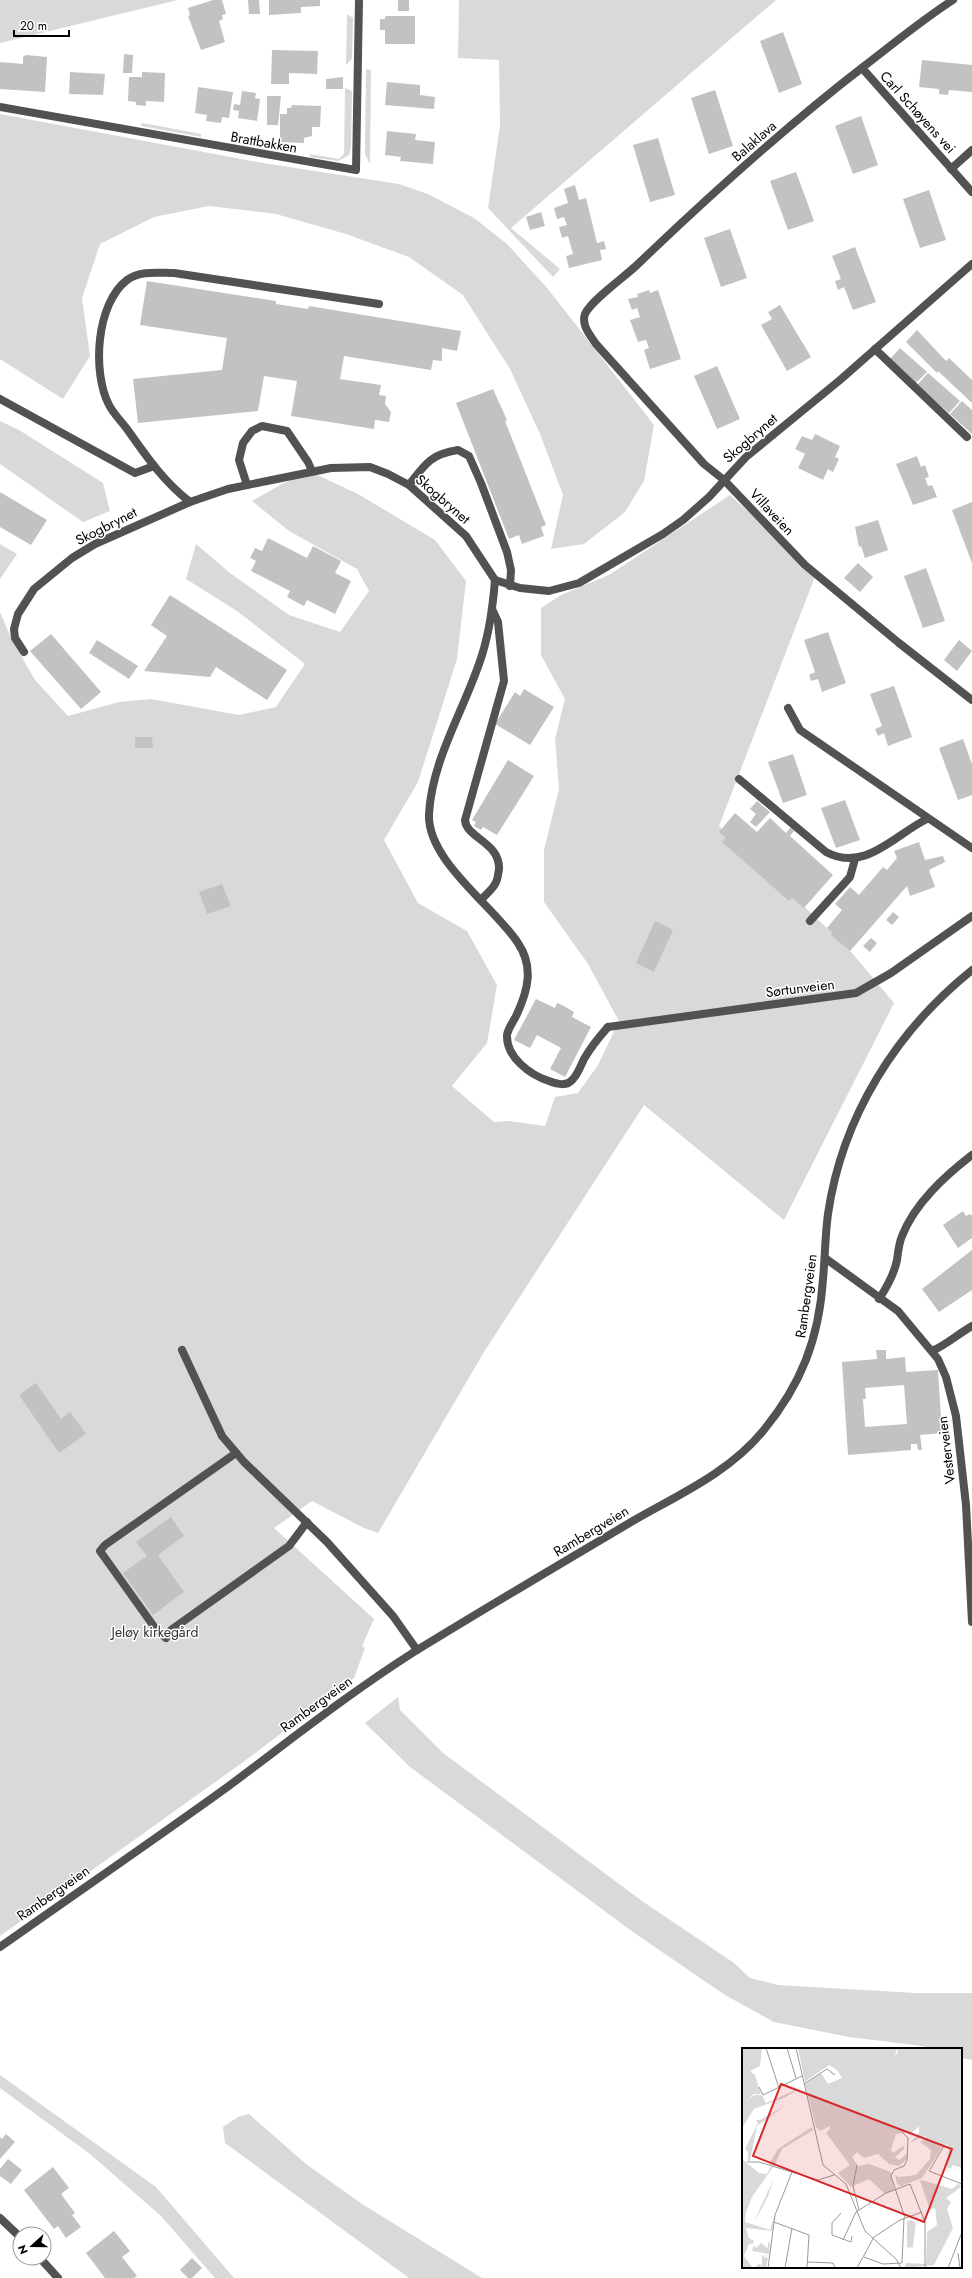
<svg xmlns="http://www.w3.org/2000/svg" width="972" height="2278" font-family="Jost,sans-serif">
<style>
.green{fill:#d9d9d9}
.building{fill:#c2c2c2;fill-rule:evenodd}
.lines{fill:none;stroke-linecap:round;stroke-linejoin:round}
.lane{stroke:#525252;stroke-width:8}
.street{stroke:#525252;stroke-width:8}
.labels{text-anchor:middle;stroke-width:3;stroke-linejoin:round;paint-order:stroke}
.street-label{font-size:14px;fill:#000;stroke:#fff}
.park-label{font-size:14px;fill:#303030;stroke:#fff}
.inset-road{fill:none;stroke:#999;stroke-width:1}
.view{fill:#d62828;fill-opacity:0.15;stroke:#d62828;stroke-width:2}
.inset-edge{fill:none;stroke:#000;stroke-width:2}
</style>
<rect width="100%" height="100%" fill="#fff"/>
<!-- green -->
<g class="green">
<path d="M0,0h178l-178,43z"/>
<path d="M459,0h317l-265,228 49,41 -7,8 -65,-69 12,-83 -1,-65 -41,-2z"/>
<path d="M347,14l6,4 -1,41 -6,6z"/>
<path d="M366,69l5,1 -1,94 -5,-10z"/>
<path d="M345,88l7,3 -1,56 -2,8 -11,6 -28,-4v-3l29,5 5,-5z"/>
<path d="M0,114l263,49 136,21 29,10 46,24 33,26 41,45 106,136 -10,56 -19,31 -41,32 -33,5 12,-54 -23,-61 -30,-65 -47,-74 -54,-38 -63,-23 -70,-20 -67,-8 -55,11 -54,27 -18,54 8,58 -27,43 -63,-40z"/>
<path d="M141,123l7,1 53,10v3l-60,-11z"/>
<path d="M0,421l19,9 84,53 7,28 -27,11 -83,-58z"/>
<path d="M311,472l47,22 77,46 31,41 -9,78 -39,123 -34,58 34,63 49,28 30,54 -10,58 -35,43 42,36 15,-1 36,5 10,-29 23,-4 20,-28 21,-44 -31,-57 -44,-62v-52l15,-61 -4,-50 10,-40 -24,-44v-47l20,-13 48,-20 121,-80 86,79 -97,252 128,121 47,56 -110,217 -140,-115 -160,247 -106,181 -14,-5 -52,-27 -38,27 100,91 -12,27 3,2 -11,30 -108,82 -246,176v-1324l12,28 23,40 33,36 51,-14 32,-3 88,16 37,-8 29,-43 -68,-53 -51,-32 10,-35 34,29 59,42 51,17 29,-41 -12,-22 -68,-38 -37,-30 30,-17z"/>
<path d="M0,544l17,10 -17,25z"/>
<path d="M398,1697l2,13 43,43 199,148 92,62 16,15 28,7 138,8h56v67l-11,-2v-9h-29l-10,-3 -73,-9 -75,-15 -49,-27 -92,-63 -223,-165 -45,-44z"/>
<path d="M0,2075l156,112 78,91h-19l-54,-62 -71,-62 -90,-66z"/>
<path d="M249,2114l57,50 56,40 120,74h-73l-184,-135 -2,-16 15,-10z"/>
</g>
<!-- building -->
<g class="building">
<path d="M213,0h9l4,14 -4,1 1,4 -4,2 6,21 -24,8 -13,-34 2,-1 -2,-7z"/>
<path d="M248,0h11l1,14h-11z"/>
<path d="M269,0h51v6l-19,1v6l-32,2z"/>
<rect x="398" y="0" width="11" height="11"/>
<path d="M385,16h30v28h-30v-14h-5v-11h5z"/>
<path d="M783,32l19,52 -23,9 -19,-52z"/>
<path d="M272,50l46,1 -1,23 -28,-1v11h-18z"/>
<path d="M124,54l9,1 -1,18h-9z"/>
<path d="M26,55l21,2 -2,35 -45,-3v-27l23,2v-7z"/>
<path d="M922,60l50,5v27l-23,-2 -1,5 -9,-1v-5l-20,-2z"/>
<path d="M70,72l35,2 -2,21 -34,-1z"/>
<path d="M142,72l23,1 -1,29 -18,-1v5l-10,-1v-3l-8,-1 1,-24h13z"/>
<path d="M343,77v12h-17v-10z"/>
<path d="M387,82l33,3v10l15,2 -1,12 -49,-4z"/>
<path d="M198,87l35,5 -4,26 -7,-1 -1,6 -15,-2 1,-6 -12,-2z"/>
<path d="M715,90l18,56 -24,8 -18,-56z"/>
<path d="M242,91l14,2 -1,5 5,1 -3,22 -19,-3 1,-7 -6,-1 1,-6 6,1z"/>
<path d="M267,96h14l-3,29h-11z"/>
<path d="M292,105l29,1 -1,21h-8v9l-8,2v5l-24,-1v-28h7v-6h4z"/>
<path d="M861,116l17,49 -25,9 -18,-48z"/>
<path d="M387,131l29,3 -1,6 20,2 -2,22 -33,-3 1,-4 -16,-2z"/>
<path d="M658,138l17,57 -25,7 -17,-57z"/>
<path d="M796,172l18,49 -26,9 -18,-49z"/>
<path d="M575,185l4,15 7,-2 11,45 7,-2 2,8 -6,1 2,10 -33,8 -3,-12 7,-2 -5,-18 -6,2 -3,-11 8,-2 -3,-8 -7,2 -3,-11 14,-5 -4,-14z"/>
<path d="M929,190l17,50 -26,8 -17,-49z"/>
<path d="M541,212l4,14 -15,4 -4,-13z"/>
<path d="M730,229l17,49 -26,9 -17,-49z"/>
<path d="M855,247l21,55 -23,8 -9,-23 -6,3 -3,-9 6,-2 -9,-23z"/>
<path d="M147,281l129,20v3l32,5 1,-3 152,25 -4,20 -15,-3v13l-9,-1 -2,10 -87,-14 -4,23 41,6 -2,10 7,1 -1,8 6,8 -2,10 -14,-2 -1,9 -83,-13 6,-35 -33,-5 -6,35 -120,12 -5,-44 89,-9 5,-32 -87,-13z"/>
<path d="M649,290l1,3 8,-3 23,69 -31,10 -6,-19 5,-2 -3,-8 -8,2 -8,-22 10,-3 -3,-9 -5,2 -4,-11 10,-2 -1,-3z"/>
<path d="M780,305l31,52 -24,14 -26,-46 11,-6 -4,-7z"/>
<path d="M917,330l29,31 3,-3 23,22v23l-34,-32 -1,2 -31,-31z"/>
<path d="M900,348l27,24 -11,11 -26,-24z"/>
<path d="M717,366l23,53 -23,10 -23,-53z"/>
<path d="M928,373l32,28 -11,12 -32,-28z"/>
<path d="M493,389l14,31 -2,1 41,104 -5,2 3,9 -22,8 -3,-9 -10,4 -53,-136z"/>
<path d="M962,401l10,9v24l-22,-20z"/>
<path d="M815,434l25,12 -5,11 4,2 -6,13 -5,-3 -5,11 -25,-12 7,-14 -10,-5 7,-13 10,4z"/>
<path d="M917,456l4,11 4,-2 4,12 -4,1 3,8 4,-1 5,12 -24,8 -17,-41z"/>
<path d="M0,492l47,28 -16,25 -31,-18z"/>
<path d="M972,502v61l-20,-53z"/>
<path d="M878,520l10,30 -23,8 -4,-12 -2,1 -4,-20z"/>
<path d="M268,538l39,20 6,-12 28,15 -6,12 16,8 -16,33 -28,-14 -3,6 -17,-9 3,-6 -39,-20 5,-10 -6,-3 5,-10 7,3z"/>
<path d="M858,563l15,14 -13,15 -16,-14z"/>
<path d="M926,568l19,53 -22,7 -19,-52z"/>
<path d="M170,595l117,75 -20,30 -51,-33 -6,10 -66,-6 23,-35 -16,-11z"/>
<path d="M828,632l18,51 -24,9 -4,-13 -7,2 -2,-6 6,-3 -11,-32z"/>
<path d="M51,634l50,58 -20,17 -51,-58z"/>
<path d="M97,640l41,26 -9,13 -40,-26z"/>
<path d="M959,640l13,11 -15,20 -13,-11z"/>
<path d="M894,686l18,51 -24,9 -4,-13 -6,3 -3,-7 7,-3 -12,-32z"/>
<path d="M524,689l30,18 -24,38 -35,-21 20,-32 5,4z"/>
<path d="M135,737h17l1,11h-18z"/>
<path d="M963,739l9,25v31l-14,5 -19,-52z"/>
<path d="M793,754l14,41 -24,8 -15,-41z"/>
<path d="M508,760l26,16 -37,59 -14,-8 -2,3 -7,-4 2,-4 -4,-2z"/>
<path d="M845,800l15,40 -24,8 -15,-40z"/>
<path d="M757,801l13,11 -14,15 -6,-5 6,-8 -6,-5z"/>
<path d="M735,813l22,19 13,-14 16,15 5,-6 3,4 -4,5 43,39 -29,33 -12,-10 -3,3 -67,-59 4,-4 -7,-6z"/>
<path d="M919,842l6,18 18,-4 2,6 -16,8 6,17 -25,9 -3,-10 -57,65 -19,-16 1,-2 -5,-5 15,-18 -7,-6 15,-17 9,8 24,-28 4,3 10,-12 -3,-7z"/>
<path d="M222,884l9,22 -24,8 -8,-22z"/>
<path d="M893,912l6,5 -7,8 -6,-5z"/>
<path d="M655,921l18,9 -19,42 -18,-9z"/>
<path d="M871,938l6,5 -7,9 -7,-6z"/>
<path d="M536,999l19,9 2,-5 5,2 12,7 -2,5 19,10 -26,50 -15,-8 11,-21 -24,-13 -7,13 -16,-8z"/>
<path d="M963,1211l3,5 4,-2 2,2v22l-14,10 -15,-23z"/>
<path d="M972,1250v40l-33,22 -17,-23z"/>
<path d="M876,1350h10v9l19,-2 1,15 32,-2 4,63 -22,2 2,15h-4l-1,-6h-6v6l-63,5 -6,-93 35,-3zM904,1385l3,39 -42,3 -2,-28h3l-1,-11z"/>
<path d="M36,1383l25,36 9,-7 16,22 -27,19 -40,-58z"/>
<path d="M171,1517l13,19 -26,19 26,37 -31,23 -30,-42 24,-17 -11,-14z"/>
<path d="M6,2134l9,8 -15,17v-22l2,2z"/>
<path d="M8,2159l14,11 -11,14 -11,-8v-7z"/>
<path d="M53,2167l16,21 -8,6 14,19 -3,2 9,12 -15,11 -8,-12 -4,3 -30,-39z"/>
<path d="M114,2231l16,20 -8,6 15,19 -3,2h-29l-19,-25z"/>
<path d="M192,2258l10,10 -10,10h-4l-8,-8z"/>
</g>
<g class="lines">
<!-- lane -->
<g class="lane">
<path d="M951,169l21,-19"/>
<path d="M0,399l135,74 19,-7"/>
<path d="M247,485l-8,-25 4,-17 9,-12 10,-5 25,5 21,31 4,9"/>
<path d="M409,485c16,-21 22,-31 49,-35l11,6 12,27 26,69 4,18 -1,16"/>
<path d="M190,502c-26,-20 -44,-46 -63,-73 -6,-8 -14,-16 -18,-24 -17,-33 -13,-101 18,-125 13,-10 32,-7 47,-7l205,31"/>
<path d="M495,580c-2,25 -5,50 -13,75 -16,52 -50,103 -53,159 -2,47 65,92 89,129 16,24 10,47 -1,71 -3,7 -9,14 -10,21 -1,22 23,40 42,46 8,3 18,6 24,-2 5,-5 8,-14 11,-20 7,-12 15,-22 24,-32"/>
<path d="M788,708l12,22 172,118"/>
<path d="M739,779l87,73c39,21 68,-17 101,-33"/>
<path d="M481,900c4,-5 11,-10 14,-16 3,-4 3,-10 4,-15 1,-27 -33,-31 -34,-49l39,-139 -6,-59 -6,-13"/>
<path d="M810,921l40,-44 5,-18"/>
<path d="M879,1299c8,-12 15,-24 18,-39 1,-8 2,-17 5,-24 13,-33 43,-60 70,-81"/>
<path d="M182,1350l40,86 22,26 83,80 66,74 24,34"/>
<path d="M932,1351c14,-6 26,-17 40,-25"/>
<path d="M236,1453l-131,92 -5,6 55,77 11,10 5,-8 118,-84 18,-24"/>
</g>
<!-- street -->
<g class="street">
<path d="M953,0c-31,20 -60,44 -90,67 -79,61 -153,128 -225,197 -12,12 -47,36 -53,50 -4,11 5,21 11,30l108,120 20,16 81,85 94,78 73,57"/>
<path d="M862,68l110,124"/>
<path d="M0,107l356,63 3,-170"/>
<path d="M875,349l92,88"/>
<path d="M24,652l-9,-14 -1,-9 4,-15 16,-25 38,-31 23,-14 95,-42 38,-13 103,-21 39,-1 18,7 21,11 57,51 29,44 25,8 29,3 30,-8 84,-49 20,-14 26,-23 37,-40 94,-77 132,-116"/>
<path d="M608,1027l248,-34 35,-20 81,-57"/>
<path d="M825,1258l73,53 40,48 8,18 10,39 10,89 6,117"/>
<path d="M0,1947c75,-53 151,-105 226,-159 62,-46 122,-94 188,-136 70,-43 141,-85 212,-127 47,-28 101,-50 137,-94 38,-46 56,-92 60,-152 2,-21 2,-43 5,-65 14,-97 68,-183 144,-244"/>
<path d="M0,2218l20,19"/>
<path d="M40,2258l18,20"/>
</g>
</g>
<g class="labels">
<!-- street labels -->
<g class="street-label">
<text transform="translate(918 112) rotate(48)" y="5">Carl Schøyens vei</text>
<text transform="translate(754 141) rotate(-41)" y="5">Balaklava</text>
<text transform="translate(264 142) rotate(10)" y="5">Brattbakken</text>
<text transform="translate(750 438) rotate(-41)" y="5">Skogbrynet</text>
<text transform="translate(443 499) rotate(41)" y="5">Skogbrynet</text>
<text transform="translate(772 512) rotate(47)" y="5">Villaveien</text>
<text transform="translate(106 526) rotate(-27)" y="5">Skogbrynet</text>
<text transform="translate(800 988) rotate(-7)" y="5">Sørtunveien</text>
<text transform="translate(806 1296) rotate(-82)" y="5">Rambergveien</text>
<text transform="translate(946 1450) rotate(-97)" y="5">Vesterveien</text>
<text transform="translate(591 1531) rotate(-31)" y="5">Rambergveien</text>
<text transform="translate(316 1704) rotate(-36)" y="5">Rambergveien</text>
<text transform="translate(53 1893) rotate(-35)" y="5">Rambergveien</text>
</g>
<!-- park labels -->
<g class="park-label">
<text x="155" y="1637">Jeløy kirkegård</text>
</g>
</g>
<!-- overview -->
<g transform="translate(742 2048)">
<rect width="220" height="220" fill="#fff"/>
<path d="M0,0h20l-2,18 -10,5 5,4 6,19h-7l-7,6 8,-5h7l4,8 36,-16 -18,11 -30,11 -12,19zM56,0h99l-2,8 3,-4 -1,-4h65v120l-9,-3 -2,3h-4l1,10 -1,-15 2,-15 -2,-4 -4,2 -21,32 -21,8 -4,-2 -2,-9 4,2 17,-2 14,-16 1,-9 -11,-8 6,-4 -1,-2 -15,7 9,-10v-7l-9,9 -2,-3 -12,2 -5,16 2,3 10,-7 2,2 -10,9 4,3 8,-6v5l-8,7 -10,-2 -11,-10 -14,4 -7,-6 -5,5 6,9 11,-2 22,8 3,18 -9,4 -16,-15 -18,8 -13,-14 12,-8 -24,-32 4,-4v-3l-10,5 -4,-4 -11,-43 16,-11 7,11 14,-6 -5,-8 -8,-5 -24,17zM44,57l-29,21 -7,35h-2v-9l-3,-3 13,-26 -2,-3h4zM70,79l1,3 -31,19 -8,17 -5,-2 9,-15zM0,111l17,14 8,1 4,-8 2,1 -21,30 -6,15 -1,10 25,8 6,-19 -4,20 -26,-3 3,10 5,3 -1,3h-4l-5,12 9,12h-11zM32,131l-6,17 -14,27 6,-15zM180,132l30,9 6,-5 -6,-3 10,5 -16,12 5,4 -4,7 6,19 -19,37 -30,3 2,-5 20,1 1,-32 10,-7 -2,-17 -5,2 -10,-29 -5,2zM170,172l4,3 -1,7 -2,17 -4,1 -2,-1v-26zM26,193l2,4 -1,9 -17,-3 2,-6 2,3 5,-5 7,5zM26,207l-5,2 5,1 -2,10h-12l6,-5 2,4v-11z" fill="#d9d9d9"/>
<path class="inset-road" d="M24,0l13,40M45,0l9,30M54,0l27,117 23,19 19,47 31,28 5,9M62,36l23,-15 8,6M17,39l4,8 39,-19M160,84l6,6 -1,22 -3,6 -10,4 -3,6 14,42M202,98l-15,25 33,13M5,114h12l59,18 16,-5M115,117l-4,21 6,24M99,165l-9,10v12l19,7 1,-6M32,174l35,13 -2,33M101,192l13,-28 30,-19 24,-9 15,38v46M216,205l2,15M122,209l19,7 19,-1 2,-45M66,214l25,1 2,5M26,220l7,-53 17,-43M43,220l7,-40M115,220l17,-31 26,-17 22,-8M206,220l14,-36"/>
<path class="view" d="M39,36l171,65 -28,73 -171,-66z"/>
<rect width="220" height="220" class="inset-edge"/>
</g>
<!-- north arrow -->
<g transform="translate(32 2246) rotate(249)"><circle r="19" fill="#ffffff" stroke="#999999"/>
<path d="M0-3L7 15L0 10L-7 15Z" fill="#000000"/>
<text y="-6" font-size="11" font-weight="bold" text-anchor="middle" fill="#000000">N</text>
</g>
<!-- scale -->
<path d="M14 30v6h55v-6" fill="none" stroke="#000000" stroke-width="2"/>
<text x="20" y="30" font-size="12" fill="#000000" stroke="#ffffff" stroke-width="3" paint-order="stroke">20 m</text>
</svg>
